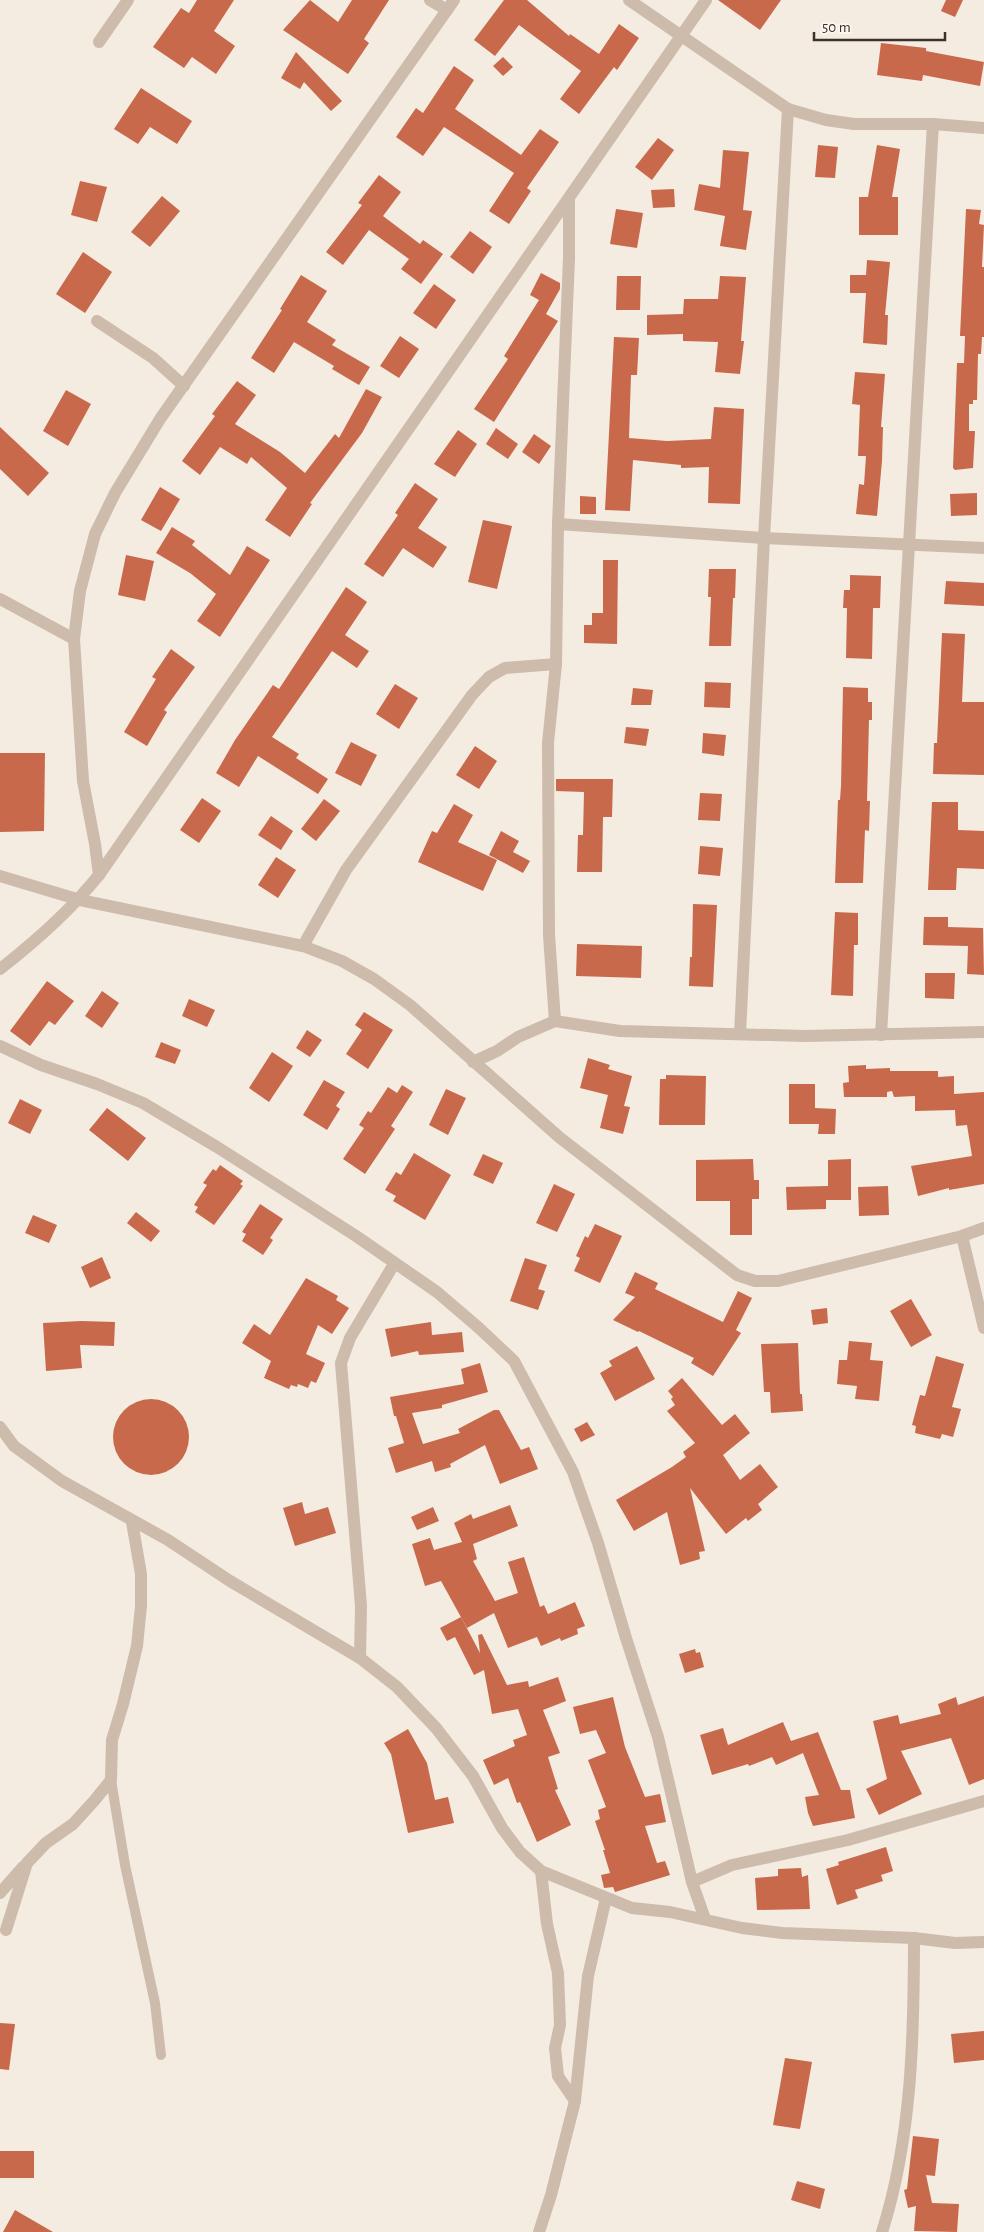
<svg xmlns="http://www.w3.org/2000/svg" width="984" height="2232" font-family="'Alegreya Sans',sans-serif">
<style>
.building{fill:#c8694b}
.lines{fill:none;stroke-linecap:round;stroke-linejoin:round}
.lane{stroke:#cdbbac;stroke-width:10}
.street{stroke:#cdbbac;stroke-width:12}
</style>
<rect width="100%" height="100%" fill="#f4ebe1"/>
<!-- building -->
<g class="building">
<path d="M197,0h37l-20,31 21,15 -19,28 -24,-17 -8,11 -31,-21 28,-39 8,5z"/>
<path d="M310,0l28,22 14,-22h37l-25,39 5,4 -21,31 -65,-44z"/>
<path d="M504,0h23l42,36 1,-2 29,20 20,-30 20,14 -22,32 -3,-3 -35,47 -19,-15 21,-28 -62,-46 -24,31 -21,-16z"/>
<path d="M718,0h63l-21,30z"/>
<path d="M946,0h17l-8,17 -14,-6z"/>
<path d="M881,43l45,5v3l58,11 -4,24 -57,-11 -1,6 -45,-6z"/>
<path d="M296,52l46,49 -11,10 -27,-29 -4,7 -19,-11z"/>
<path d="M503,57l10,10 -10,9 -10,-10z"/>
<path d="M454,66l20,14 -19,29 66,46 19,-26 19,13 -32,46 4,3 -22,33 -20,-13 25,-38 -70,-46 -21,29 -27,-19 20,-29 7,5z"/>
<path d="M141,88l51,33 -15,23 -27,-17 -12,17 -24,-15z"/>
<path d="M658,138l16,12 -22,30 -17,-13z"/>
<path d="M818,145l20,2 -3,31 -20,-1z"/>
<path d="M877,145l23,4 -8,48h6v38h-39v-38h9z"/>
<path d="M723,150l26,2 -6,58 9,1 -6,39 -26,-4 5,-30 -31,-6 5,-26 21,4z"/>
<path d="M379,175l22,17 -18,24 37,28 3,-4 20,14 -22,30 -20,-15 8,-10 -40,-29 -26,35 -17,-13 36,-47 -4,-2z"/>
<path d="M80,181l27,6 -10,35 -26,-7z"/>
<path d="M674,189l1,18 -22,1 -2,-18z"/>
<path d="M162,196l18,15 -30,36 -19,-15z"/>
<path d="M616,209l27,4 -6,35 -27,-4z"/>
<path d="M966,209l15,1 -2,14 5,1 -2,42h2v70h-2l-1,17h-3l-1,46h-4v4h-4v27h6l-2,37 -18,2 -2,-2 4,-105h7l1,-27h-5z"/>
<path d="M470,231l22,16 -19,27 -23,-17z"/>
<path d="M83,252l29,20 -27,41 -29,-19z"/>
<path d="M867,260l23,2 -5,53h3l-1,30 -24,-2 3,-50h-16v-18h16z"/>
<path d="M541,273l19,10v6l-14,25 12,7 -64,101 -20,-13 34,-50 -4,-3 35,-56 -9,-5z"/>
<path d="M301,275l26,16 -20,31 29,18 -4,5 38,22 -11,18 -27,-16 2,-3 -40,-24 -20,31 -23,-15 31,-48 -2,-1z"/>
<path d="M617,276h24l-1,34h-24z"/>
<path d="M720,276l26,1 -5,64h3l-4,33 -25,-2 3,-30 -35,-1v-7l-36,1v-20l36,-1 1,-15h34z"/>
<path d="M434,284l22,16 -20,29 -23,-16z"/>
<path d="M400,336l19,13 -20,29 -19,-12z"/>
<path d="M614,337l25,1 -2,37h-6l-2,63 38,3 44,-2 3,-32 30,2 -4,95 -32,-1 1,-36 -28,1v-3l-48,-5 -3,51 -25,-1z"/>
<path d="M855,372l30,2 -4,53h2l-1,34 -5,55 -21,-2 3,-30 5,1 2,-29h-8l2,-51 -8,-1z"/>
<path d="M237,381l19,14 -21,29 45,28 25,21 30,-39 4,4 27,-49 16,8 -20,36 -52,70 2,1 -22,33 -25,-17 22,-32 -36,-31 -4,7 -27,-17 -20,28 -18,-14 33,-45 -3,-2z"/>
<path d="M66,390l25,14 -23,42 -25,-15z"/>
<path d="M0,427l49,46 -21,23 -28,-27z"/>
<path d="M496,428l22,16 -10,15 -22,-15z"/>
<path d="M458,430l19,14 -22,33 -21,-13z"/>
<path d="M534,434l17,12 -12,18 -17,-12z"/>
<path d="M415,483l23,16 -20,29 29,19 -14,21 -30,-20 -20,29 -19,-13 34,-49 -3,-2z"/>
<path d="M160,487l20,12 -19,32 -20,-11z"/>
<path d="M977,493v22l-26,1 -1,-22z"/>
<path d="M580,496l16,1v17h-16z"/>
<path d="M483,520l29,6 -15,63 -29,-7z"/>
<path d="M172,527l23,14 -3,4 38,30 17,-29 23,14 -50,77 -23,-16 19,-27 -26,-21 -34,-20z"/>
<path d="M126,555l28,6 -9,40 -27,-6z"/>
<path d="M603,560h15l-1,84 -33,-1v-18h8v-12h11z"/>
<path d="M709,569h27l-1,29h-2l-2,48h-22l2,-49h-3z"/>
<path d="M850,575l31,1 -1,32h-7l-1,51 -26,-1 1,-50h-4l1,-18h6z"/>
<path d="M946,581l38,2v23l-40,-2z"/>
<path d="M346,587l21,15 -22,33 24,16 -12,17 -25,-17 -60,86 27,17 -3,4 32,21 -10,15 -60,-38 -19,31 -23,-14 19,-33 38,-55 6,4z"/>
<path d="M942,633l23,1 -3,68h22v73l-51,-1 1,-31h3z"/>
<path d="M171,649l24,18 -31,43 3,2 -20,34 -23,-14 32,-53 -4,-2z"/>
<path d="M705,682l26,1 -1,25 -26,-1z"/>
<path d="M395,684l23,14 -19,31 -23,-15z"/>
<path d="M843,687l25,1v14h4v18h-3l-2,81h3l-1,30 -4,-1 -2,53h-28l3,-83h2l1,-14z"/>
<path d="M633,688l20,2 -2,15h-20z"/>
<path d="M626,727l23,2 -3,17 -22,-3z"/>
<path d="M703,733l23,2 -2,21 -22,-3z"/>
<path d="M351,742l26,13 -16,31 -26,-13z"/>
<path d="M475,746l22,15 -18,28 -23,-14z"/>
<path d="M0,753h45l-1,78 -44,1z"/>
<path d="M556,779h57l-1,38h-9l-1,55h-25l1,-37h5l1,-43 -28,-1z"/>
<path d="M700,793l22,1 -2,27 -22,-1z"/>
<path d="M202,798l19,13 -22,32 -19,-13z"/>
<path d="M324,799l16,12 -24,30 -15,-12z"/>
<path d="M932,802h26v28l26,1v38l-27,-1 -1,22h-28z"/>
<path d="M454,804l19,11 -15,27 39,18 -14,31 -65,-29 14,-31 5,2z"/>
<path d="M271,816l22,15 -12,19 -23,-15z"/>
<path d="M501,831l18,10 -6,11 17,9 -7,12 -34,-18z"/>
<path d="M700,846l23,2 -3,28 -22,-2z"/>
<path d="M276,857l20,13 -18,28 -20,-13z"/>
<path d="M693,904l24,1 -4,82 -24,-1 1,-29h2z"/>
<path d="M835,912l23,1v32h-4l-1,51 -22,-1z"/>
<path d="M924,917h24v10l35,1 1,47 -17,-1 1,-28 -45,-1z"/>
<path d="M577,944l65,2 -1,32 -65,-2z"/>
<path d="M925,973h30l-1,26 -29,-1z"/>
<path d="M47,981l27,20 -19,24 -6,-4 -19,25 -20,-15z"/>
<path d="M102,991l17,12 -17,25 -17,-12z"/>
<path d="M189,999l26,11 -8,17 -25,-11z"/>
<path d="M364,1012l29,18 -25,39 -22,-15 16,-24 -7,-5z"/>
<path d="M307,1030l15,10 -12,17 -14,-9z"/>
<path d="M161,1042l20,8 -6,14 -20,-7z"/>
<path d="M272,1052l21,14 -24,36 -20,-14z"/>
<path d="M588,1058l22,7 -2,4 24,7 -8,30 6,1 -7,27 -23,-6 8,-33 -28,-7z"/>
<path d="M866,1065v4l24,-1v3h48v6l16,-1v18l30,-2v92l-35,6v-2l-31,8 -7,-30 61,-10 -5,-31 -11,1 -1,-16 -40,1v-15l-21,1 -2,-6 -5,1v5h-43l-1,-14 6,-1 -1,-16z"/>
<path d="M666,1075l40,1 -1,49h-46l1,-46h6z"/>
<path d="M324,1080l21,12 -9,14 4,3 -13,21 -24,-15z"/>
<path d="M789,1084h26v24l21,1 -1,25h-17l1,-10h-30z"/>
<path d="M402,1085l11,7 -22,34 4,3 -30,45 -22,-15 21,-31 -5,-3 9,-14 3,2 17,-26 9,6z"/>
<path d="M446,1089l20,9 -18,37 -19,-10z"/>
<path d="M20,1099l22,11 -12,24 -22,-11z"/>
<path d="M107,1108l39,30 -18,23 -39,-31z"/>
<path d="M414,1153l37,22 -26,45 -32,-19 3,-5 -11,-6 11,-18 5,3z"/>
<path d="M483,1154l20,9 -10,21 -20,-9z"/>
<path d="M753,1159l1,21h5v19h-7v36h-22v-34h-34v-41z"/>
<path d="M851,1159v41h-25v9l-39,1 -1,-23 42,-1v-26z"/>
<path d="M220,1165l23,16 -3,3 3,2 -29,39 -19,-13 3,-5 -4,-2 13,-20 -4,-2 10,-14 3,2z"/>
<path d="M554,1184l21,10 -18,38 -21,-9z"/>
<path d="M888,1186l1,29 -30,1 -1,-29z"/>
<path d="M260,1204l23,15 -13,19 3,2 -10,15 -21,-14 4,-7 -4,-2z"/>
<path d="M136,1212l24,19 -9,11 -24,-19z"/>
<path d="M33,1215l24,10 -8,18 -24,-10z"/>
<path d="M595,1224l27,12 -22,47 -26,-12 6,-13 -4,-2 9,-20 3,2z"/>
<path d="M102,1257l9,21 -21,10 -9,-21z"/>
<path d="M525,1258l22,7 -9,24 7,2 -7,19 -28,-9z"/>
<path d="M635,1272l23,11 -3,6 68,33 15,-31 14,7 -16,32 5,3 -28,43 -22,-13 3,-5 -55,-27 -1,1 -25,-12 22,-23 -10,-4z"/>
<path d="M306,1278l32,18 -2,4 13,8 -17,26 -14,-9 -12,29 19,9 -9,20 -5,-2 -3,7 -10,-4 -1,3 -6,-2 -2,4 -25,-11 7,-17 -29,-18 12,-19 16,11z"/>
<path d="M911,1299l21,36 -21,12 -21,-36z"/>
<path d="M827,1308l1,15 -15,2 -2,-15z"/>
<path d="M81,1321l34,1 -1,24 -34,-1 2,23 -36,3 -3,-48z"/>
<path d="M431,1322l1,13 30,-3 2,20 -45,3 -1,-4 -27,6 -6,-28z"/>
<path d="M849,1341l23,2 -2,17 13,1 -4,40 -24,-2 2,-13 -20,-2 2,-24h8z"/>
<path d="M798,1343l2,51h2l1,17 -32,2 -1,-21h-6l-3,-48z"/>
<path d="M637,1346l18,33 -40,22 -15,-28 12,-7 -3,-5z"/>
<path d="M936,1356l28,8 -12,43 9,2 -8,28 -11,-3 -2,5 -25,-6 1,-7 -4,-1 8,-30 5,1z"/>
<path d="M480,1363l8,29 -46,13v3l-30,5 11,31 37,-11 -2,-4 36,-19h5l22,40 8,-3 9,22 -38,15 -15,-39 -35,19 1,3 -16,5 -3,-11 -36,12 -8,-25 16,-5 -8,-27h-2l-4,-19 74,-13 -3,-15z"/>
<path d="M682,1378l40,47 13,-11 15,19 -27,22 17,25 20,-16 18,23 -20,17 4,6 -14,11 -2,-3 -20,16 -36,-46 15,63 -6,1 1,7 -20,6 -13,-53 -33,19 -18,-31 56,-33 14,-10 -3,-5 12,-9 -28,-32 8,-6 -4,-6 2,-2 -5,-6z"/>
<circle cx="151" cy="1437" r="38"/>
<path d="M587,1422l8,13 -14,7 -7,-13z"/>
<path d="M302,1502l3,12 23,-7 8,26 -41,13 -12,-38z"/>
<path d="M510,1505l8,21 -45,18 4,15 -4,2 22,40 23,-8 -10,-31 16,-5 16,50 4,-2 4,9 27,-12 10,24 -8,3 1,5 -17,7 -1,-3 -19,8 -4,-9 -29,11 -14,-35 -27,15 -26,-47 -16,5 -13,-42 18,-6 4,12 28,-8 -8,-19 17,-9 2,5z"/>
<path d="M433,1507l6,14 -22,9 -6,-13z"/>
<path d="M461,1617l19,36 -2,-18 4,-1 25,51 21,-4 1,6 29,-10 8,24 -23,9 17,43 -12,4 10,32 -3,1 16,35 -34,17 -17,-40 -3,1 -9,-25 -14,7 -11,-25 32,-14 -2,-6 14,-5 -9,-26 -26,5 -8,-44 -10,5 -19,-38 -8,4 -7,-13z"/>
<path d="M695,1649l1,4 4,-1 4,15 -19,6 -6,-19z"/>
<path d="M984,1696v83l-15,6 -18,-47 -50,13 21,43 -43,21 -13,-26 21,-10 -14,-58 25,-6 2,9 41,-10 -3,-10 18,-7 2,8z"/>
<path d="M613,1697l12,50 20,50 15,-3 6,28 -21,4 12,37 8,-2 5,14 -55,17 -2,-5 -9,1 -3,-13 9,-2 -7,-23h2l-10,-29 5,-2 -2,-9 8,-3 -18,-47 18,-7 -10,-23 -16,4 -7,-27z"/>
<path d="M783,1722l8,19 27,-9 23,58h9l5,28 -42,8 -5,-13 -3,-16 14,-2 -16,-42 -27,12 -4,-8 -23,9 -1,-2 -36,11 -12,-40 23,-7 5,17z"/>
<path d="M408,1729l19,34 8,37 13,-3 6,26 -46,10 -17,-79 -7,-11z"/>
<path d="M886,1847l7,24 -12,4 2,6 -28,9 3,8 -21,7 -11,-36 13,-4 -1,-3z"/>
<path d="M801,1868l1,9 6,-2 2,34 -53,1 -2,-32 23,-2v-7z"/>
<path d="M0,2023l15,1 -6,46 -9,-1z"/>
<path d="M984,2031v29l-30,3 -3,-29z"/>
<path d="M785,2058l27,4 -12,67 -27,-4z"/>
<path d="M913,2136l26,3 -4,37 -9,-1 6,28 27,1 -2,28 -43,-1 2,-25 -8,2 -4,-18 3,-1z"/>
<rect x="0" y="2151" width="34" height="27"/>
<path d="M797,2181l28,8 -5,20 -29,-9z"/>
<path d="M15,2210l38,22h-50z"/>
</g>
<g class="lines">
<!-- lane -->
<path class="lane" d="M111,1780l14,85 30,138 6,52"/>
<!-- street -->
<g class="street">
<path d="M430,0l17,10"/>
<path d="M629,0l159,109 38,11 28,4h79l51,4"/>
<path d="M99,42l29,-42"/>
<path d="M97,321l56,37 31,28"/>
<path d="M558,524l206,14 220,10"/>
<path d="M0,599l74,40"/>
<path d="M99,875l607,-875"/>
<path d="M0,876l80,24 223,46 39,15 32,18 36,26 149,132 178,138 18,6h23l184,-45 22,-8"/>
<path d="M303,946l43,-76 126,-175 17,-18 16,-9 51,-4"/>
<path d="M0,969c36,-28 70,-58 99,-94l-4,-31 -12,-63 -9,-142 6,-48 15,-57 20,-41 45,-74 294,-419"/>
<path d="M555,1021l-6,-86 -1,-192 8,-79 2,-140 11,-266v-58"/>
<path d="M740,1034l24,-496 24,-429"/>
<path d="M881,1035l52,-911"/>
<path d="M0,1046l41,19 56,19 46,19 74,44 139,89 81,56 42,36 35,33 59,111 25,71 28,95 32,99 34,145 13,37"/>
<path d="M473,1062l24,-11 21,-14 37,-16 65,10 185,5 179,-4"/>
<path d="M962,1236l22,92"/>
<path d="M0,1427l14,19 48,35 106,59 62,41 130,77 37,29 39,41 37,48 29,52 18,24 21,19 91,37 38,4 72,16 40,5 132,5 41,5 29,-1"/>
<path d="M360,1658l1,-52 -20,-243 9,-25 44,-74"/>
<path d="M541,1871l6,53 11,49 2,52 -5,23 3,28 17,25"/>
<path d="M692,1882l40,-17 116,-25 136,-39"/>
<path d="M0,1893l23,-26"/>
<path d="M6,1930l21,-67 19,-20 27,-19 21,-23 17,-21 1,-40 11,-36 14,-58 4,-40v-32l-9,-52"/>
<path d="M539,2232l12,-37 24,-94 13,-125 18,-78"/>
<path d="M882,2232c30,-94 32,-196 32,-294"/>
</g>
</g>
<!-- scale -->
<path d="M814 32v8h131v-8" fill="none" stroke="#3b302b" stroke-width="2.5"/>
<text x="822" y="32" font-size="15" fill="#3b302b" stroke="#fbf5ee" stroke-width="4" paint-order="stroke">50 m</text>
</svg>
